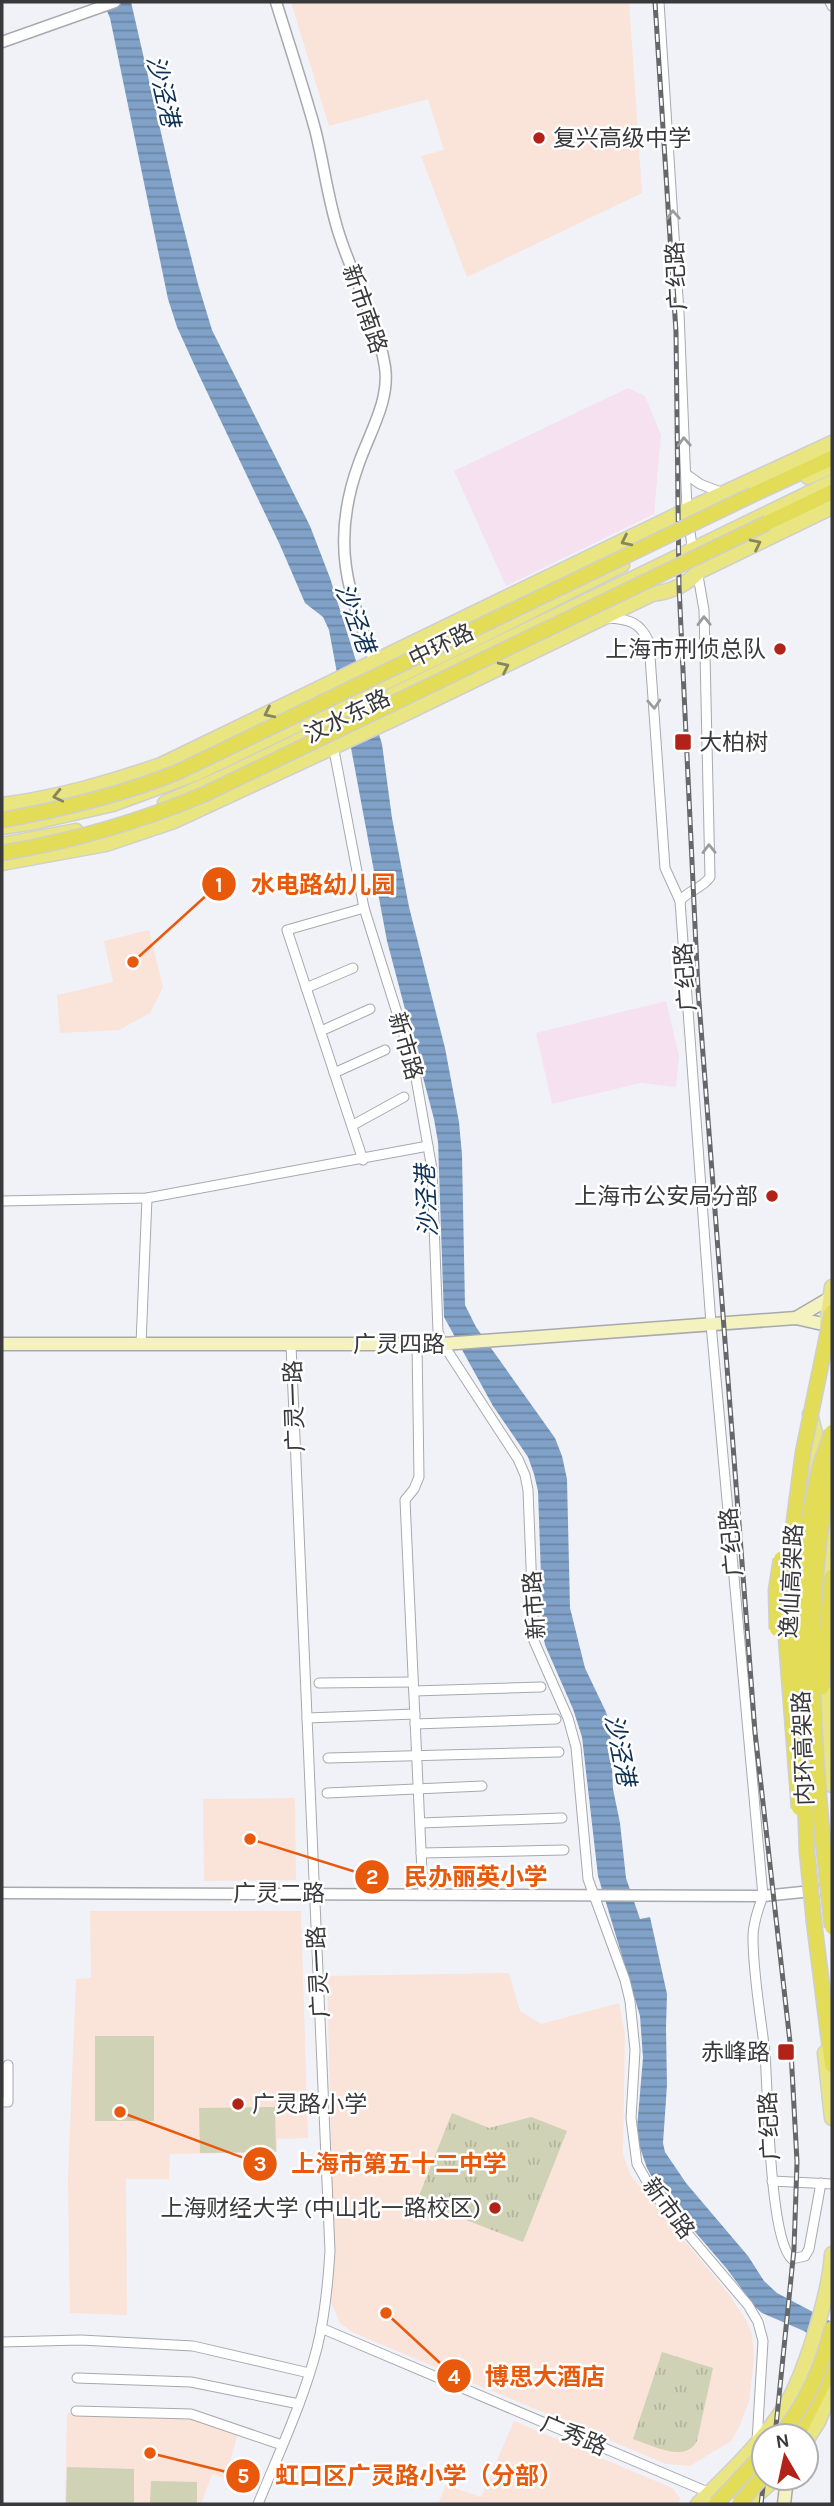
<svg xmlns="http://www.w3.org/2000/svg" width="834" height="2506" font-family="Karla,'Noto Sans SC',sans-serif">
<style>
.commercial{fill:#f6e1f1}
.education{fill:#fae3d8}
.grass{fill:url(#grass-tufts)}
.park{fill:#cfd2b4}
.water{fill:url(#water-rules)}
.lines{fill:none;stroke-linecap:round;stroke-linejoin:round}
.minor-casing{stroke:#a7a9ae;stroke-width:11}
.tertiary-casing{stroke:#a7a9ae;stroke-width:13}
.secondary-casing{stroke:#a7a9ae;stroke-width:15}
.primary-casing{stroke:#cfcfd0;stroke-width:17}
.trunk-casing{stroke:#cfcfd0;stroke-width:17}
.minor{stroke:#fff;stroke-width:9}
.tertiary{stroke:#fff;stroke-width:10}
.secondary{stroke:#f4f2bf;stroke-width:12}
.primary{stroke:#e9e580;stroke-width:14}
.trunk{stroke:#e2dc56;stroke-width:14}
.rail-casing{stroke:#66676a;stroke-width:5}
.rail{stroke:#fff;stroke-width:2.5;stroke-dasharray:8;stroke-linecap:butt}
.trunk-bridge-casing{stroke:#cfcfd0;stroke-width:17;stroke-linecap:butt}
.trunk-bridge{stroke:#e2dc56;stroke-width:14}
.oneway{stroke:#9c9c9e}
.oneway2{stroke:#88865b}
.poi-dot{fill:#b12219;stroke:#fff;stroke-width:2.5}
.labels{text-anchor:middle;stroke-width:5;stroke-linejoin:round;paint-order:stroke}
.poi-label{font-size:23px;fill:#39393c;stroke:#fff;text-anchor:end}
.street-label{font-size:23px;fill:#39393c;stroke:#fff}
.water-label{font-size:24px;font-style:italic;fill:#0c3155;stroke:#fff}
.leader{fill:none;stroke:#e8590c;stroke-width:2.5}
.callout-dot{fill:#e8590c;stroke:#fff;stroke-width:2.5}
.mark-label{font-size:21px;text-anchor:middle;font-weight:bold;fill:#fff}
.callout-label{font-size:24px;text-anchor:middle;font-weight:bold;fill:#e8590c;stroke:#fff;stroke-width:5;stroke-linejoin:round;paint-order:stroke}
</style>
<defs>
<pattern id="grass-tufts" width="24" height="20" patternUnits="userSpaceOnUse" patternTransform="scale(1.75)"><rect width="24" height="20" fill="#cfd2b4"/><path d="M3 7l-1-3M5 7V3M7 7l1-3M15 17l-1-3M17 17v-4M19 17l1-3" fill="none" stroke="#b2b59c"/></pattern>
<pattern id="water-rules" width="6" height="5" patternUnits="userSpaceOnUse" patternTransform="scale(1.75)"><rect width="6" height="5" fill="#81a2c8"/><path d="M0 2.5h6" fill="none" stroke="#6b85a4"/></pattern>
</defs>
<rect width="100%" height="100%" fill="#f0f2f8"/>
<!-- commercial -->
<g class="commercial">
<path d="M628,388l17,8 16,39 -7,79 -148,72 -52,-115z"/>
<path d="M666,1001l13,55 -3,31 -35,-4 -89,21 -16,-71z"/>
</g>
<!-- education -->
<g class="education">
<path d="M291,2h338l13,191 -175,84 -46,-121 23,-6 -16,-51 -99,27z"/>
<path d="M149,930l14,57 -13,26 -31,17 -59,3 -3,-38 56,-13 -9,-41z"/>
<path d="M295,1798l1,82 -92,1 -1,-82z"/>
<path d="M90,1911h211l7,227 -31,1v13l-107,2 -1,25h-43l1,136 -57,-2 -2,-133 8,-201 15,-1z"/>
<path d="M509,1973l11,38 21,13 78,-21 6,31 -2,120 8,22 97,117 18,27 6,14 2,25 -5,42 -9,24 -9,16 -41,25 -24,-2 -314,-132 -12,-9 -10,-23 4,-41 -7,-283z"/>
<path d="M67,2413l123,3 48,16 -12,47 -14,-5 -11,30h-136z"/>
<path d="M514,2421l158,67 8,10 -1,6h-241l8,-19 35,12z"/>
</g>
<!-- grass -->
<g class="grass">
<path d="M452,2113l37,15 42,-11 36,14 -44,111 -106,-41z"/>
<path d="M662,2352l51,16 -16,73c-12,23 -45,4 -64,-2z"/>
</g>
<!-- park -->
<g class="park">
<rect x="95" y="2036" width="59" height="85"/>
<path d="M275,2107l1,45 -76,1 -1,-45z"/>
<path d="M67,2467l67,2v35h-68z"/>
<path d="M151,2481l46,1v22h-47z"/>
</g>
<!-- water -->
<path class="water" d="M103,2h28l45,196 22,86 14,46 98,196 20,52 52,166 10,74 17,89 36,141 14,74 3,33 3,150 11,22 79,111 7,18 5,23 3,129 15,60 21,44 4,13 3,64 7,34 6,55 14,41 10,-2 17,77 -1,34 1,57 -4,58 2,9 21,31 62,73 16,25 13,12 55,29v29l-28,-20 -42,-18 -7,-6 -28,-38 -68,-79 -12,-22 -9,-26 -1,-14 6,-70 -3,-42 -42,-140 -16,-139 -9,-28 -28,-64 -2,-11 -5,-143 -4,-17 -6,-17 -35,-51 -49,-89 -6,-175 -4,-23 -47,-178 -58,-311 -6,-13 -18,-14 -25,-58 -82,-172 -21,-46 -9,-28 -58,-281z"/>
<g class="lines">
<!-- minor casing -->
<g class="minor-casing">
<g id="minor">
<path d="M659,2l20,311 8,197 6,43"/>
<path d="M830,2l2,4"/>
<path d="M686,474l14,10 23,9"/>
<path d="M607,618c22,1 33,4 42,24l16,226 15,33 31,423 52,572c-5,13 -10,27 -10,41 0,39 8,79 12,117 3,36 4,186 27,205l13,-3 4,-7 12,-66"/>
<path d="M333,745l31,163 50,159 18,102 6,163 5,12 75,115 7,16 3,15 6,151 34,77 8,29 12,132 37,101 5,21 5,49 -4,68 6,46 17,30 94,111 10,17 5,19 -6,100"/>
<path d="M680,901c8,-11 22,-12 30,-24l-6,-267 -7,-40"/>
<path d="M306,988l47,-20"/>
<path d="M321,1031l49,-22"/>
<path d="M334,1073l51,-23"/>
<path d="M353,1125l51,-28"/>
<path d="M363,1160l-76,-230 77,-22"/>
<path d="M2,1201l145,-3 281,-52"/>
<path d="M141,1344l6,-146"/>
<path d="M417,1344l2,133 -5,12 -9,11 18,394"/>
<path d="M319,1683l94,-1"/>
<path d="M414,1691l127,-4"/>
<path d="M307,1718l108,-4"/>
<path d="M415,1724l141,-5"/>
<path d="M328,1758l231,-6"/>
<path d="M327,1793l155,-7"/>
<path d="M420,1823l142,-5"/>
<path d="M421,1853l143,-3"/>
<path d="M2,2102h6v-37"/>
<path d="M772,2181l60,3"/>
<path d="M321,2328l389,165"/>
<path d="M2,2342l79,-2 112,6 116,27"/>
<path d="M77,2378l114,4 108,22"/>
<path d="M76,2411l115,3 91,31"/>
<path d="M258,2504c21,-51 45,-102 59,-156 8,-32 11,-64 13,-97l-39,-906"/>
</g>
</g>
<!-- tertiary casing -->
<g class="tertiary-casing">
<g id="tertiary">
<path d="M276,2c13,42 27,84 39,127 9,35 13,73 25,108 14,43 38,85 45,130 5,33 -15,65 -26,96 -29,79 -12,129 18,204"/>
<path d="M2,42l113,-40"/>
<path d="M2,1893l761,3 69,-7"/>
</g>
</g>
<!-- secondary casing -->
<g class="secondary-casing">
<g id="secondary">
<path d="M796,1318l34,-20"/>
<path d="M2,1344h441l353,-26 31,7"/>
<path d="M784,2504l3,-26"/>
</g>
</g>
<!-- primary casing -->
<g class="primary-casing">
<g id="primary">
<path d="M808,477l24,-11"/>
<path d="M165,803l55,-24 612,-297"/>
<path d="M2,805c55,-7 106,-22 159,-40l526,-255 145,-67"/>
<path d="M2,827l32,-5 79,-18 84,-31 276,-133 149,-75"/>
<path d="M2,845l74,-14"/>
<path d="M2,863l104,-19 68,-23 224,-104 254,-123c18,-2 34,-9 46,-22l134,-65"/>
<path d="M827,1323l5,-36"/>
<path d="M825,1547l7,-21"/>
<path d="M796,1552l21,-111 -7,-27"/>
<path d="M823,1609l3,-67"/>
<path d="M823,1675l9,110"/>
<path d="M825,2053l7,65"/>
<path d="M806,2441l12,-19 14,-34"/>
<path d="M698,2504c29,-28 64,-62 86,-96 21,-32 46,-117 48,-154"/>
<path d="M746,2504l30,-26"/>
</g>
</g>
<!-- trunk casing -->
<g class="trunk-casing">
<g id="trunk">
<path d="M752,495l80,-37"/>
<path d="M767,523l65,-31"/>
<path d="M814,1922l18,143"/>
<path d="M797,2436l35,-70"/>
</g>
</g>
<!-- minor -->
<use href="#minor" class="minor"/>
<!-- tertiary -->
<use href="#tertiary" class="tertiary"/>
<!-- secondary -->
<use href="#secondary" class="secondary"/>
<!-- primary -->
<use href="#primary" class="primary"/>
<!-- trunk -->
<use href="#trunk" class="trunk"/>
<!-- rail casing -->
<g class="rail-casing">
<g id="rail">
<path d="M655,2l21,330 3,254 19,403 57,743 36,319 6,111 -3,87 -19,187"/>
<path d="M761,2504l3,-26"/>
</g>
</g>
<!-- rail -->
<use href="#rail" class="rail"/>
<!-- trunk-bridge casing -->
<g class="trunk-bridge-casing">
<g id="trunk-bridge">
<path d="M2,820c61,-11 119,-25 176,-48l574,-277"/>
<path d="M2,853c70,-12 137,-31 203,-59l562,-271"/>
<path d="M832,1468c-34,147 -16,310 0,459"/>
<path d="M777,1629l-1,-39 5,-31"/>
<path d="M822,1687l10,-110"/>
<path d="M801,1721c-3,-80 -2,-165 16,-243 3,-15 10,-31 15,-46"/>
<path d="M805,1797l2,55 7,70"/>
<path d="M799,1808l-14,-183 5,-74 13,-99 29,-140"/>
<path d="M779,2436c26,-29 44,-70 53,-108"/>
<path d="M716,2504l48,-51"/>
<path d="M739,2504l25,-29"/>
</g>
</g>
<!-- trunk-bridge -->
<use href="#trunk-bridge" class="trunk-bridge"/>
</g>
<!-- one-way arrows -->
<defs><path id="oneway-chevron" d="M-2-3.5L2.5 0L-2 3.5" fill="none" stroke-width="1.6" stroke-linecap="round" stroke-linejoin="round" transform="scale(1.75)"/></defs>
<g class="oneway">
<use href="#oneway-chevron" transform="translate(673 215) rotate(-93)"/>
<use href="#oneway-chevron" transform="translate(684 442) rotate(-93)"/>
<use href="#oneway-chevron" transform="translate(704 621) rotate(-91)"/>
<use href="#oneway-chevron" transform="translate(654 704) rotate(86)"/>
<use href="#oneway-chevron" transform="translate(709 849) rotate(-91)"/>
</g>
<g class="oneway2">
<use href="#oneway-chevron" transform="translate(626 541) rotate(154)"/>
<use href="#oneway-chevron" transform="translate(756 544) rotate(-26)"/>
<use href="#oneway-chevron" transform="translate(504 667) rotate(-26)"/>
<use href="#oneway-chevron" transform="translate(269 713) rotate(154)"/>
<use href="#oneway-chevron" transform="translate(58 796) rotate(167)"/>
</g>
<!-- markers -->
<g class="poi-dot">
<circle cx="539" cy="138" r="7"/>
<circle cx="780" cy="649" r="7"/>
<rect x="674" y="733" width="18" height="18" rx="3.5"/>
<circle cx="772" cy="1196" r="7"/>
<rect x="777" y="2043" width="18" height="18" rx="3.5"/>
<circle cx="238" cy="2104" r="7"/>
<circle cx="495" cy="2208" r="7"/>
</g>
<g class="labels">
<!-- poi labels -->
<g class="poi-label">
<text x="553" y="146" text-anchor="start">复兴高级中学</text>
<text x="766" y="657">上海市刑侦总队</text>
<text x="699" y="750" text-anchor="start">大柏树</text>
<text x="758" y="1204">上海市公安局分部</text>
<text x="770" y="2060">赤峰路</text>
<text x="252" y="2112" text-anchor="start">广灵路小学</text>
<text x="481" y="2216">上海财经大学 (中山北一路校区)</text>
</g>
<!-- street labels -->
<g class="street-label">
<text transform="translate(676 276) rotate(-93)" y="8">广纪路</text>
<text transform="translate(365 309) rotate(71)" y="8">新市南路</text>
<text transform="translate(441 645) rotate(-26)" y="8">中环路</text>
<text transform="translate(347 716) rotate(-26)" y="8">汶水东路</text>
<text transform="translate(685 977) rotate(-94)" y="8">广纪路</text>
<text transform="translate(406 1046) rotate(74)" y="8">新市路</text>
<text x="399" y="1352">广灵四路</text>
<text transform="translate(294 1406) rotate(-92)" y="8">广灵一路</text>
<text transform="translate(731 1542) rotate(-95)" y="8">广纪路</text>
<text transform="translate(791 1581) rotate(-87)" y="8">逸仙高架路</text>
<text transform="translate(534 1605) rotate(-94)" y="8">新市路</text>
<text transform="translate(803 1748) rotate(-92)" y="8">内环高架路</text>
<text x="279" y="1901">广灵二路</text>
<text transform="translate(318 1972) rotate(-93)" y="8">广灵一路</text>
<text transform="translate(769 2126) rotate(-93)" y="8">广纪路</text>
<text transform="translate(669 2208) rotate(53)" y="8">新市路</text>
<text transform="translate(574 2435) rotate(23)" y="8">广秀路</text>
</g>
<!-- water labels -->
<g class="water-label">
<text transform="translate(163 91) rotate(77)" y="8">沙泾港</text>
<text transform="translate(355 618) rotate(70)" y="8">沙泾港</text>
<text transform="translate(427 1201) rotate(-93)" y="8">沙泾港</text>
<text transform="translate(620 1750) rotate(79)" y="8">沙泾港</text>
</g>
</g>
<!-- callouts -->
<path class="leader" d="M133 962L219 884M250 1839L372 1877M120 2112L260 2164M386 2313L454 2376M150 2453L243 2476"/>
<g class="callout-dot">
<circle cx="133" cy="962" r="7"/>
<circle cx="250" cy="1839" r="7"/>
<circle cx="120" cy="2112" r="7"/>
<circle cx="386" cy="2313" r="7"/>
<circle cx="150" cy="2453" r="7"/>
<circle cx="219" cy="884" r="18"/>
<circle cx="372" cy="1877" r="18"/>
<circle cx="260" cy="2164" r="18"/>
<circle cx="454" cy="2376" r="18"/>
<circle cx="243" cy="2476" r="18"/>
</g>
<g class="mark-label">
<text x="219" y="892">1</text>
<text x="372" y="1884">2</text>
<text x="260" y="2171">3</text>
<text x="454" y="2384">4</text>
<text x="243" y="2483">5</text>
</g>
<g class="callout-label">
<text x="323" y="893">水电路幼儿园</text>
<text x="476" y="1885">民办丽英小学</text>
<text x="399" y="2172">上海市第五十二中学</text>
<text x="545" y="2385">博思大酒店</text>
<text x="419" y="2484">虹口区广灵路小学（分部）</text>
</g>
<!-- border -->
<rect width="834" height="2506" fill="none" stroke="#39393c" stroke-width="7"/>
<!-- north arrow -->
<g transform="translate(785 2457) rotate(351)"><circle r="33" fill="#ffffff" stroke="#b0b0b1" stroke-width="2"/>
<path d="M0-5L12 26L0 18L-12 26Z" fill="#b12219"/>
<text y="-10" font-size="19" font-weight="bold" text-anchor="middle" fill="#39393c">N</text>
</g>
</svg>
